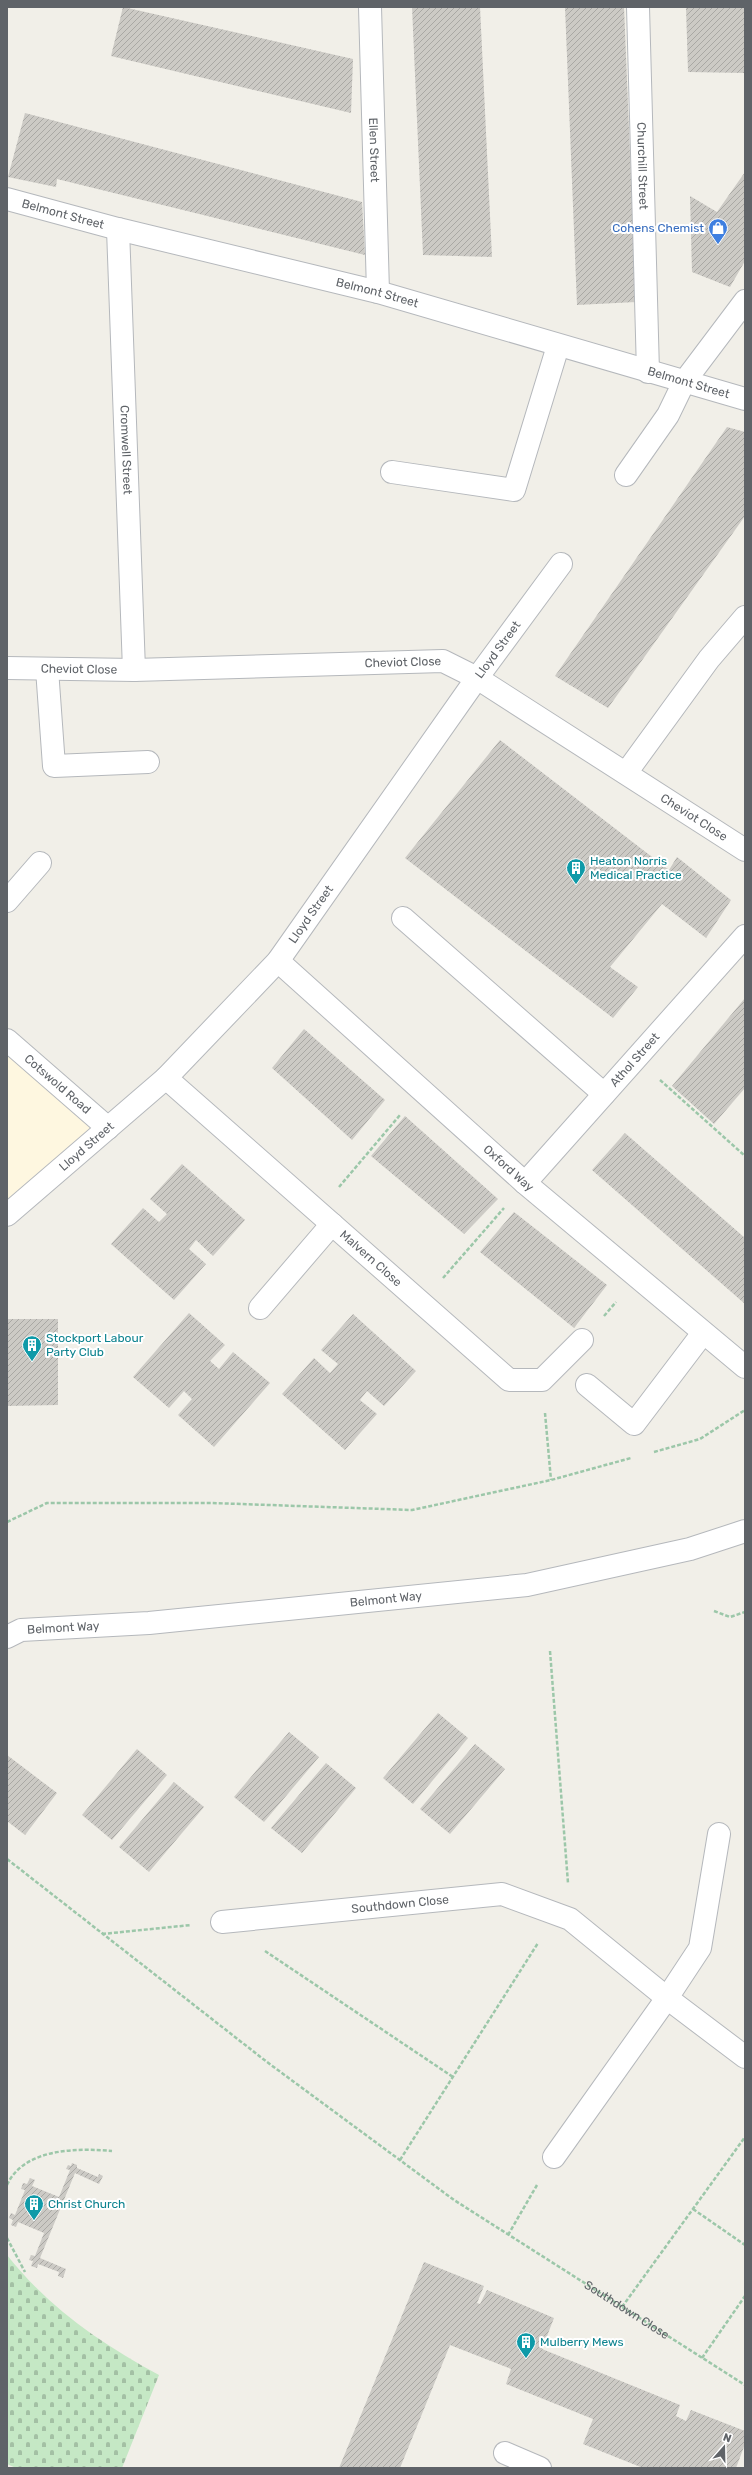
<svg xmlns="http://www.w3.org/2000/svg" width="752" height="2475" font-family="Rubik,sans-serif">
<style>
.commercial{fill:#fef7e0}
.cemetery{fill:url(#cemetery-stones)}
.building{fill:url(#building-hatch)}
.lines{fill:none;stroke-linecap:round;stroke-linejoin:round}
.minor-casing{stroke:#b5b8bc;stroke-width:24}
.path{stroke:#9cc7a9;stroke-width:2.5;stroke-dasharray:4 2;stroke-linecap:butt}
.minor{stroke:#fff;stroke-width:22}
.labels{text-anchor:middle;stroke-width:4;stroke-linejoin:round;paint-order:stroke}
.street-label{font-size:12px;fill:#5f6368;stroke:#fff}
.shop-label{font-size:12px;fill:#366cbe;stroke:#fff;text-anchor:end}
.culture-label{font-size:12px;fill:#0d838f;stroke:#fff;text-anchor:start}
</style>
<defs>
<pattern id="cemetery-stones" width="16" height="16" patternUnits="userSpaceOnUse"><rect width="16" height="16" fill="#c5e8c5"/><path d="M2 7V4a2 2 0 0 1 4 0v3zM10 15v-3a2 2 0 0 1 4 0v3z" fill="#a3c0a4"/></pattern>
<pattern id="building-hatch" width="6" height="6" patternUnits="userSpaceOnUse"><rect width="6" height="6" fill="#cccac5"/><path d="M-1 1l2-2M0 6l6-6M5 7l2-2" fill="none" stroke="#a9a8a4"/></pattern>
</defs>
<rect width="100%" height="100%" fill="#f1efe8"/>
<!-- commercial -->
<path class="commercial" d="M7,1043l99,85 -99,86z"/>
<!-- cemetery -->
<path class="cemetery" d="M7,2255c42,53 93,88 152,120l-37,93h-106l-9,-4z"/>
<!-- building -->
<g class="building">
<path d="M123,7l230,52 -2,54 -240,-57z"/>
<path d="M412,7h68l12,250 -69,-2z"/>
<path d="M565,7h59l12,295 -59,3z"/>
<path d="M686,7h59v66l-57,-1z"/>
<path d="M25,113l337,89 3,53 -308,-76 -1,8 -48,-10z"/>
<path d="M745,172v89l-15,26 -38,-15 -2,-76 27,16z"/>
<path d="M727,427l18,5v84l-137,192 -53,-32z"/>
<path d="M500,740l169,130 8,-13 54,43 -25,38 -44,-34 -52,63 28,20 -25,31 -208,-160z"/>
<path d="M745,998v90l-31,36 -42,-38z"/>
<path d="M304,1029l81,71 -33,40 -80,-72z"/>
<path d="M405,1116l93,83 -34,35 -93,-78z"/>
<path d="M625,1133l120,105v66l-153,-134z"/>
<path d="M182,1164l63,56 -32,36 -17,-16 -7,9 17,15 -32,36 -63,-56 32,-36 16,14 8,-8 -17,-15z"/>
<path d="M514,1212l93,73 -33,43 -94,-76z"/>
<path d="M189,1313l36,32 -15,16 9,8 14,-17 37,31 -56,64 -36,-32 14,-16 -8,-8 -15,17 -36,-31z"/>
<path d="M353,1314l63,57 -32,35 -17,-15 -7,9 17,14 -32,36 -63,-56 32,-36 16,15 8,-9 -17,-14z"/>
<path d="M7,1319h51v86l-51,1z"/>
<path d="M438,1713l30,25 -55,66 -30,-26z"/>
<path d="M289,1732l30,25 -55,65 -30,-25z"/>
<path d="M475,1744l30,25 -55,65 -30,-25z"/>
<path d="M137,1749l30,26 -55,65 -30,-25z"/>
<path d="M7,1755l50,38 -32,42 -18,-14z"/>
<path d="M326,1763l30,25 -54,65 -31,-25z"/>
<path d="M174,1782l30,25 -55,65 -30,-25z"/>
<path d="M72,2163l5,2v3l21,9 1,-3 4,2 -4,8 -24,-11 -35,85 26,11 -3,9 -5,-2 1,-4 -21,-8 -1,4 -6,-2 2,-5 -4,-1 2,-5 4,1 9,-23 -26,-11 -2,5 -5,-2 2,-5 -4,-2 2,-5 4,2 10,-25 -4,-1 2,-6 4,1 3,-6 5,2 -3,6 27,11 11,-27 -4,-1 2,-4 3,1z"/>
<path d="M424,2262l60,24 -7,17 3,1 7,-14 67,28 -12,31 138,56 -4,11 10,5 5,-11 54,21v13l-9,24h-93l-60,-24 10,-25 -87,-35 5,-15 -61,-24 -50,123h-61z"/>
</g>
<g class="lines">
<!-- minor casing -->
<g class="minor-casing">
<g id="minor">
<path id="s2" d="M370,7l8,285"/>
<path id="s3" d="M638,7l10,365"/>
<path id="s4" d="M7,199l111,30 260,63 367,107"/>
<path id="s5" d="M118,229l16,441"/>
<path d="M392,472l122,18 44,-144"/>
<path d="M626,475l42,-60 16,-33 61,-81"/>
<path id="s6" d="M7,668l127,2 309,-9 34,17 268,172"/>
<path d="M47,669l7,97 94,-4"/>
<path d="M626,773l83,-114 36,-42"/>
<path d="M7,901l33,-38"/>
<path d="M403,918l201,176"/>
<path id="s7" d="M278,961l247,222 220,184"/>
<path id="s8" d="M7,1040l101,88"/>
<path id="s9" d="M166,1078l343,302h33l40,-40"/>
<path id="s10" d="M525,1183l220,-247"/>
<path id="s11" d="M7,1215l159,-137 112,-117 199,-283 84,-114"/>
<path d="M260,1308l72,-84"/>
<path d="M587,1385l47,39 69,-91"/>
<path id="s12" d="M7,1637l14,-7 128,-7 378,-38 163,-36 55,-18"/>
<path id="s13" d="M222,1922l280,-28 68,25 97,79 78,59"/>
<path d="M554,2157l113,-159 33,-50 19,-114"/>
<path d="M505,2453l35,15"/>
</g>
</g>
<!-- path -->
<g class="path">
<path d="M660,1080l85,76"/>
<path d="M339,1187l61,-72"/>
<path d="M443,1278l61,-70"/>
<path d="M604,1316l12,-14"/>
<path d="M545,1413l6,67"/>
<path d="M654,1452l46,-13 45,-29"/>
<path d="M7,1522l40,-19h165l200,7 139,-30 80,-22"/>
<path d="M714,1611l16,6 15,-5"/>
<path d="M550,1651l18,232"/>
<path id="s1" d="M7,1859l260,203 187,138 291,185"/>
<path d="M102,1934l89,-9"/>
<path d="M265,1951l188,126"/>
<path d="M400,2160l138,-217"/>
<path d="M7,2185c17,-37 70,-37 105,-34"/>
<path d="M693,2209l52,36"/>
<path d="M508,2235l29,-50"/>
<path d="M7,2238l18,34"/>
<path d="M622,2307l123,-170"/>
<path d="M702,2358l43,-62"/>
</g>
<!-- minor -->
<use href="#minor" class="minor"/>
</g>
<!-- icons -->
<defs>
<g id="shop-pin" transform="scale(1)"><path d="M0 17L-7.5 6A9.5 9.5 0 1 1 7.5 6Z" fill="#3f7fe0" stroke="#fff"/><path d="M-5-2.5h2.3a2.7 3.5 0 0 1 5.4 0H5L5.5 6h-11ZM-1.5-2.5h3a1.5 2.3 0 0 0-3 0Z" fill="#fff"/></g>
<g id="building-pin" transform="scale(1)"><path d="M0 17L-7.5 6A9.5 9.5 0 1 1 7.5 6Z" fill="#0f9aa8" stroke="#fff"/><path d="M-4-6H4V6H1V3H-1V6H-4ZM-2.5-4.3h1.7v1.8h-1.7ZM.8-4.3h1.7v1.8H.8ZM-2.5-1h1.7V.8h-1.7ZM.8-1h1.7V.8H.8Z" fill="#fff"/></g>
</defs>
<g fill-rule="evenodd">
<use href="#shop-pin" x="718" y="228"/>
<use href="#building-pin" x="576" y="868"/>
<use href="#building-pin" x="32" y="1345"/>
<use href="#building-pin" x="34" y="2204"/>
<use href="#building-pin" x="526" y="2342"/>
</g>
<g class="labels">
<!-- street labels -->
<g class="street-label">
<text dy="4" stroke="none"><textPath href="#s2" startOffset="143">Ellen Street</textPath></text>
<text dy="4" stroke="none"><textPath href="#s3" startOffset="159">Churchill Street</textPath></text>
<text dy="4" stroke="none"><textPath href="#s4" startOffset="58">Belmont Street</textPath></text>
<text dy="4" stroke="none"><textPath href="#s4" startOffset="382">Belmont Street</textPath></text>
<text dy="4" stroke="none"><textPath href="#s4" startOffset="706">Belmont Street</textPath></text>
<text dy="4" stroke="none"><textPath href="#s5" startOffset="221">Cromwell Street</textPath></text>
<text dy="4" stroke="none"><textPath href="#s11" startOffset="753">Lloyd Street</textPath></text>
<text dy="4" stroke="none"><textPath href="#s6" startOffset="396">Cheviot Close</textPath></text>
<text dy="4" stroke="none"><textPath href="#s6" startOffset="72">Cheviot Close</textPath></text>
<text dy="4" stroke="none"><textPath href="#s6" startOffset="732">Cheviot Close</textPath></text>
<text dy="4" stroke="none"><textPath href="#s11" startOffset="429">Lloyd Street</textPath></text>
<text dy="4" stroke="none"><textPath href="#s10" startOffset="165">Athol Street</textPath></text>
<text dy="4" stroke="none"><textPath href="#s8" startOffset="67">Cotswold Road</textPath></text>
<text dy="4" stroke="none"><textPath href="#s11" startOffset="105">Lloyd Street</textPath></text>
<text dy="4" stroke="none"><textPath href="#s7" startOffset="310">Oxford Way</textPath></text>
<text dy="4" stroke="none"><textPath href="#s9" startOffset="273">Malvern Close</textPath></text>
<text dy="4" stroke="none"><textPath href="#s12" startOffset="382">Belmont Way</textPath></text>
<text dy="4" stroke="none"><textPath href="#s12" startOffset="58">Belmont Way</textPath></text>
<text dy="4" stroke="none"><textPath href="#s13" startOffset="179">Southdown Close</textPath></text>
<text dy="4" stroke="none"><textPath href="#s1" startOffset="767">Southdown Close</textPath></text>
</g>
<!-- shop labels -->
<g class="shop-label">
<text x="704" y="232">Cohens Chemist</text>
</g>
<!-- culture labels -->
<g class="culture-label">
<text x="590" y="865">Heaton Norris<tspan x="590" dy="14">Medical Practice</tspan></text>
<text x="46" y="1342">Stockport Labour<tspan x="46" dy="14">Party Club</tspan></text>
<text x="48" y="2208">Christ Church</text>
<text x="540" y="2346">Mulberry Mews</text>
</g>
</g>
<!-- border -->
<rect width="752" height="2475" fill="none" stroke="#5f6368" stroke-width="16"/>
<!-- north arrow -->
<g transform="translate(724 2447) rotate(20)" stroke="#ffffff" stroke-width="3" paint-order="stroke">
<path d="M0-3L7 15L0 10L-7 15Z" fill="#5f6368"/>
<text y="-6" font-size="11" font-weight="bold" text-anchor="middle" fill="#5f6368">N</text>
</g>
</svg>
